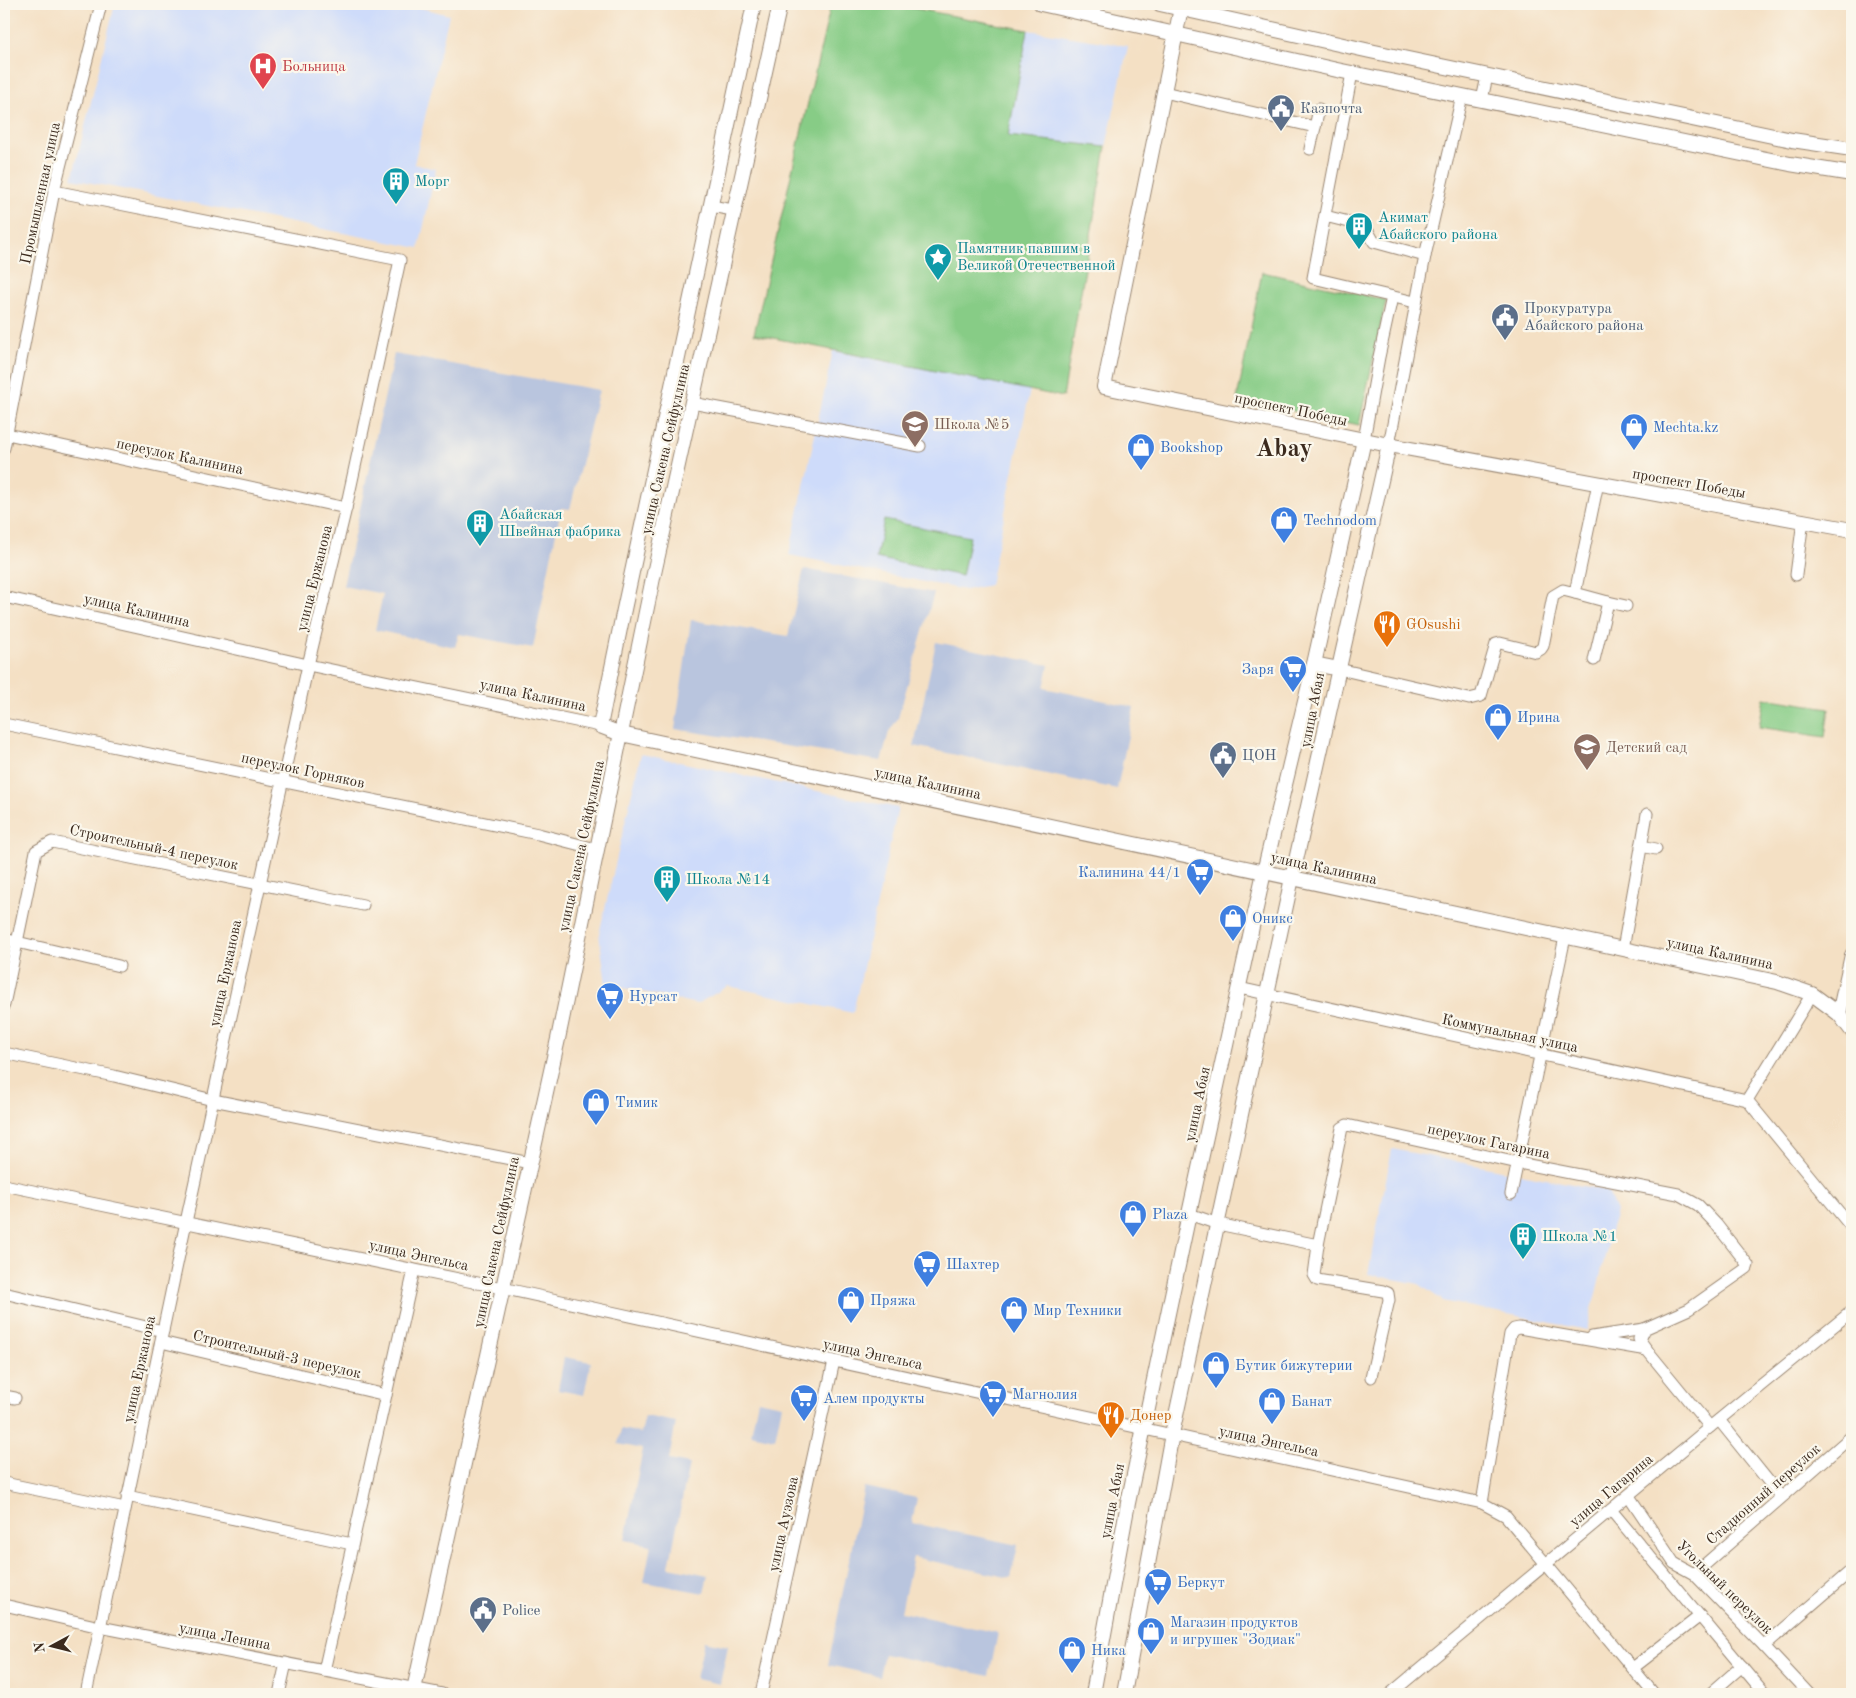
<svg xmlns="http://www.w3.org/2000/svg" width="1856" height="1698" font-family="'Old Standard TT',serif">
<style>
.built{fill:#cedbfa}
.industrial{fill:#b9c5de}
.green{fill:#87cc86;stroke:#617b52}
.lines{fill:none;stroke-linecap:round;stroke-linejoin:round}
.minor-casing{stroke:#988571;stroke-width:13}
.tertiary-casing{stroke:#988571;stroke-width:16}
.minor{stroke:#fff;stroke-width:11}
.tertiary{stroke:#fff;stroke-width:14}
.labels{text-anchor:middle;stroke-width:4.5;stroke-linejoin:round;paint-order:stroke}
.health-label{font-size:15px;fill:#be3a42;stroke:#fbf7ec;text-anchor:start}
.service-label{font-size:15px;fill:#4e5e75;stroke:#fbf7ec;text-anchor:start}
.culture-label{font-size:15px;fill:#0d838f;stroke:#fbf7ec;text-anchor:start}
.street-label{font-size:15px;fill:#3b2a1e;stroke:#fbf7ec}
.education-label{font-size:15px;fill:#785e54;stroke:#fbf7ec;text-anchor:start}
.shop-label{font-size:15px;fill:#366cbe;stroke:#fbf7ec;text-anchor:start}
.food-label{font-size:15px;fill:#c56008;stroke:#fbf7ec;text-anchor:start}
.town-label{font-size:25px;font-weight:bold;fill:#3b2a1e;stroke:#fbf7ec}
</style>
<rect width="100%" height="100%" fill="#fbf7ec"/>
<filter id="ink" filterUnits="userSpaceOnUse"><feTurbulence type="fractalNoise" baseFrequency=".02" numOctaves="2"/><feDisplacementMap in="SourceGraphic" scale="10" xChannelSelector="R" yChannelSelector="G"/><feConvolveMatrix kernelMatrix="1 2 1 2 8 2 1 2 1" color-interpolation-filters="sRGB"/></filter>
<filter id="wash" filterUnits="userSpaceOnUse"><feTurbulence type="fractalNoise" baseFrequency=".0096" numOctaves="4" result="noise"/><feDisplacementMap in="SourceGraphic" scale="20" xChannelSelector="R" yChannelSelector="G"/><feGaussianBlur stdDeviation="1.12" result="paint"/><feColorMatrix in="noise" values="0 0 0 0 0 0 0 0 0 0 0 0 0 0 0 0 0 1.4 0 .05"/><feComposite in="paint" operator="in"/></filter>
<g filter="url(#wash)">
<rect width="100%" height="100%" fill="#f4e0c4"/>
<!-- built -->
<g class="built">
<path d="M115,4h291l43,11 -35,149 22,5 -17,79 -347,-69z"/>
<path d="M1028,30l100,16 -22,101 -98,-11z"/>
<path d="M833,351l197,39 -40,195 -25,5 -176,-35z"/>
<path d="M641,754l257,54 -45,205 -125,-27 -31,18 -91,-20 -7,-50z"/>
<path d="M1392,1149l216,42 8,20 -29,119 -144,-29 -24,-17 -51,-10z"/>
</g>
<!-- industrial -->
<g class="industrial">
<path d="M394,354l205,36 -29,119 -9,-1 -28,140 -74,-14 -4,13 -80,-17 8,-36 -40,-8z"/>
<path d="M804,569l130,24 -36,125 -9,14 -8,29 -206,-32 16,-109 97,16z"/>
<path d="M936,642l113,23 -5,23 90,19 -17,82 -203,-43z"/>
<path d="M564,1357l27,5 -7,33 -26,-5z"/>
<path d="M758,1400l24,5 -7,34 -24,-5z"/>
<path d="M645,1416l31,6 -7,38 20,4 -20,103 39,8 -4,18 -60,-11 7,-37 -26,-5 18,-91 -25,-5 3,-15 20,4z"/>
<path d="M864,1487l53,11 -5,25 106,22 -7,33 -98,-21 -12,55 97,21 -9,43 -105,-22 -5,22 -51,-11z"/>
<path d="M704,1641l24,5 -8,38 -24,-5z"/>
</g>
<!-- green -->
<g class="green">
<path d="M831,4h60l137,26 -20,106 98,11 -43,250 -309,-63z"/>
<path d="M1262,272l124,28 -27,125 -122,-26z"/>
<path d="M884,520l86,17 -8,39 -86,-18z"/>
<path d="M1764,698l65,10 -4,29 -66,-10z"/>
</g>
</g>
<g filter="url(#ink)">
<g class="lines">
<!-- minor casing -->
<g class="minor-casing">
<g id="minor">
<path d="M1352,73l-39,205 102,24"/>
<path d="M1164,92l151,35 -5,22"/>
<path d="M1482,100l5,-24"/>
<path d="M1315,127l4,-18"/>
<path d="M54,191l346,69 -54,248 -38,157 -122,557 -100,472"/>
<path d="M711,206l22,4"/>
<path d="M1325,216l40,10 9,16 51,14 -36,189"/>
<path d="M1425,256l37,-160"/>
<path d="M692,403l228,43"/>
<path d="M7,434l339,74"/>
<path d="M1364,440l15,-83 13,-60"/>
<path d="M4,448l50,-257 47,-187"/>
<path d="M1796,575l7,-55"/>
<path d="M1575,593l33,9 -14,58"/>
<path d="M4,597l304,68 292,61"/>
<path d="M1608,602l18,4"/>
<path d="M1339,669l130,30 12,-3 15,-52 4,-1 36,9 5,-3 2,-3 10,-50 10,-6 12,3 23,-110"/>
<path d="M4,724l534,110 58,15"/>
<path d="M1641,846l15,3"/>
<path d="M4,939l115,27"/>
<path d="M1623,949l24,-135"/>
<path d="M1239,988l508,112 105,128"/>
<path d="M4,1005l32,-154 16,-9 311,63"/>
<path d="M4,1053l110,23 99,24 317,63"/>
<path d="M1747,1100l65,-106"/>
<path d="M4,1185l498,103 980,215 24,13 148,178"/>
<path d="M1511,1194l54,-257"/>
<path d="M1189,1214l29,10 100,21 24,-117 5,-3 171,38 160,31 20,11 18,19 32,41 -1,3 -58,41 -45,20 -5,10 8,11"/>
<path d="M1318,1245l-4,30 3,5 66,11 5,2 1,7 -18,77"/>
<path d="M4,1293l159,38"/>
<path d="M1592,1337l52,-8"/>
<path d="M161,1342l225,53"/>
<path d="M4,1396l11,2"/>
<path d="M1719,1420l62,77"/>
<path d="M4,1483l121,25"/>
<path d="M127,1496l225,48"/>
<path d="M1629,1496l45,67 20,11 70,72 45,48"/>
<path d="M1482,1503l28,-169 4,-5 5,-1 128,22 63,77"/>
<path d="M1611,1510l154,184"/>
<path d="M1694,1574l158,-138"/>
<path d="M4,1605l96,22 342,67"/>
<path d="M1764,1646l88,-76"/>
<path d="M1633,1668l67,-52"/>
<path d="M324,1671l90,-401"/>
<path d="M279,1694l7,-31"/>
<path d="M761,1694l73,-333"/>
<path d="M1390,1694l320,-267 142,-116"/>
<path d="M1710,1694l32,-28"/>
</g>
</g>
<!-- tertiary casing -->
<g class="tertiary-casing">
<g id="tertiary">
<path d="M754,4l-131,610 -23,112 21,8 1156,248 35,12 27,20 13,17"/>
<path d="M1041,4l296,66 453,94 62,10"/>
<path d="M1160,4l210,47 422,89 60,9"/>
<path d="M1181,8l-77,379 285,58 463,85"/>
<path d="M1314,664l25,5"/>
<path d="M1839,1014l13,-59"/>
<path d="M413,1694l145,-655 95,-461 127,-574"/>
<path d="M1093,1694l35,-191 61,-289 75,-342 50,-208 50,-224"/>
<path d="M1124,1694l48,-260 120,-556 97,-433"/>
</g>
</g>
<!-- minor -->
<use href="#minor" class="minor"/>
<!-- tertiary -->
<use href="#tertiary" class="tertiary"/>
</g>
</g>
<!-- icons -->
<defs>
<g id="hospital-pin" transform="scale(1.4375)"><path d="M0 17L-7.5 6A9.5 9.5 0 1 1 7.5 6Z" fill="#e0444e" stroke="#fbf7ec"/><path d="M-5-5h3v3.5h4V-5h3V5h-3V1.5h-4V5h-3Z" fill="#fff"/></g>
<g id="civic-pin" transform="scale(1.4375)"><path d="M0 17L-7.5 6A9.5 9.5 0 1 1 7.5 6Z" fill="#5c6f8a" stroke="#fbf7ec"/><path d="M-.6-6.5H3V-4.5H.6V-3L4-1V1h2V6H-6V1h2V-1L-.6-3ZM-1.2 2.5V6h2.4V2.5Z" fill="#fff"/></g>
<g id="building-pin" transform="scale(1.4375)"><path d="M0 17L-7.5 6A9.5 9.5 0 1 1 7.5 6Z" fill="#0f9aa8" stroke="#fbf7ec"/><path d="M-4-6H4V6H1V3H-1V6H-4ZM-2.5-4.3h1.7v1.8h-1.7ZM.8-4.3h1.7v1.8H.8ZM-2.5-1h1.7V.8h-1.7ZM.8-1h1.7V.8H.8Z" fill="#fff"/></g>
<g id="sight-pin" transform="scale(1.4375)"><path d="M0 17L-7.5 6A9.5 9.5 0 1 1 7.5 6Z" fill="#0f9aa8" stroke="#fbf7ec"/><path d="M0-6L1.8-2.2L6-1.7L2.9 1.2L3.7 5.4L0 3.3L-3.7 5.4L-2.9 1.2L-6-1.7L-1.8-2.2Z" fill="#fff"/></g>
<g id="school-pin" transform="scale(1.4375)"><path d="M0 17L-7.5 6A9.5 9.5 0 1 1 7.5 6Z" fill="#8d6e63" stroke="#fbf7ec"/><path d="M0-5L7-2L0 1L-7-2ZM-4 1L0 2.5L4 1V4Q0 6-4 4Z" fill="#fff"/></g>
<g id="shop-pin" transform="scale(1.4375)"><path d="M0 17L-7.5 6A9.5 9.5 0 1 1 7.5 6Z" fill="#3f7fe0" stroke="#fbf7ec"/><path d="M-5-2.5h2.3a2.7 3.5 0 0 1 5.4 0H5L5.5 6h-11ZM-1.5-2.5h3a1.5 2.3 0 0 0-3 0Z" fill="#fff"/></g>
<g id="restaurant-pin" transform="scale(1.4375)"><path d="M0 17L-7.5 6A9.5 9.5 0 1 1 7.5 6Z" fill="#e8710a" stroke="#fbf7ec"/><path d="M-5-6h1v4h1v-4h1v4h1v-4h1v5L-1.5 .5V6h-2V.5L-5-1ZM5-6V6H3V1.5H1.5Q1.5-4 5-6Z" fill="#fff"/></g>
<g id="supermarket-pin" transform="scale(1.4375)"><path d="M0 17L-7.5 6A9.5 9.5 0 1 1 7.5 6Z" fill="#3f7fe0" stroke="#fbf7ec"/><path d="M-6-5.5h2.5l.6 2H6L4.5 2H-2.5L-4.4-4H-6ZM-1.5 3.2a1.3 1.3 0 1 0 .1 0ZM3 3.2a1.3 1.3 0 1 0 .1 0Z" fill="#fff"/></g>
</defs>
<g fill-rule="evenodd">
<use href="#hospital-pin" x="263" y="66"/>
<use href="#civic-pin" x="1281" y="108"/>
<use href="#building-pin" x="396" y="181"/>
<use href="#building-pin" x="1359" y="226"/>
<use href="#sight-pin" x="938" y="257"/>
<use href="#civic-pin" x="1505" y="317"/>
<use href="#school-pin" x="915" y="424"/>
<use href="#shop-pin" x="1634" y="427"/>
<use href="#shop-pin" x="1141" y="447"/>
<use href="#shop-pin" x="1284" y="520"/>
<use href="#building-pin" x="480" y="523"/>
<use href="#restaurant-pin" x="1387" y="624"/>
<use href="#supermarket-pin" x="1293" y="669"/>
<use href="#shop-pin" x="1498" y="717"/>
<use href="#school-pin" x="1587" y="747"/>
<use href="#civic-pin" x="1223" y="755"/>
<use href="#supermarket-pin" x="1200" y="872"/>
<use href="#building-pin" x="667" y="879"/>
<use href="#shop-pin" x="1233" y="918"/>
<use href="#supermarket-pin" x="610" y="996"/>
<use href="#shop-pin" x="596" y="1102"/>
<use href="#shop-pin" x="1133" y="1214"/>
<use href="#building-pin" x="1523" y="1236"/>
<use href="#supermarket-pin" x="927" y="1264"/>
<use href="#shop-pin" x="851" y="1300"/>
<use href="#shop-pin" x="1014" y="1310"/>
<use href="#shop-pin" x="1216" y="1365"/>
<use href="#supermarket-pin" x="993" y="1394"/>
<use href="#supermarket-pin" x="804" y="1398"/>
<use href="#shop-pin" x="1272" y="1401"/>
<use href="#restaurant-pin" x="1111" y="1415"/>
<use href="#supermarket-pin" x="1158" y="1582"/>
<use href="#civic-pin" x="483" y="1610"/>
<use href="#shop-pin" x="1151" y="1631"/>
<use href="#shop-pin" x="1072" y="1650"/>
</g>
<g class="labels">
<!-- health labels -->
<g class="health-label">
<text x="282" y="71">Больница</text>
</g>
<!-- service labels -->
<g class="service-label">
<text x="1300" y="113">Казпочта</text>
<text x="1524" y="313">Прокуратура<tspan x="1524" dy="17">Абайского района</tspan></text>
<text x="1242" y="760">ЦОН</text>
<text x="502" y="1615">Police</text>
</g>
<!-- culture labels -->
<g class="culture-label">
<text x="415" y="186">Морг</text>
<text x="1378" y="222">Акимат<tspan x="1378" dy="17">Абайского района</tspan></text>
<text x="957" y="253">Памятник павшим в<tspan x="957" dy="17">Великой Отечественной</tspan></text>
<text x="499" y="519">Абайская<tspan x="499" dy="17">Швейная фабрика</tspan></text>
<text x="686" y="884">Школа №14</text>
<text x="1542" y="1241">Школа №1</text>
</g>
<!-- street labels -->
<g class="street-label">
<text transform="translate(40 193) rotate(-78)" y="5">Промышленная улица</text>
<text transform="translate(1291 409) rotate(12)" y="5">проспект Победы</text>
<text transform="translate(665 449) rotate(-77)" y="5">улица Сакена Сейфуллина</text>
<text transform="translate(180 456) rotate(12)" y="5">переулок Калинина</text>
<text transform="translate(1689 483) rotate(10)" y="5">проспект Победы</text>
<text transform="translate(314 578) rotate(-76)" y="5">улица Ержанова</text>
<text transform="translate(137 610) rotate(13)" y="5">улица Калинина</text>
<text transform="translate(533 695) rotate(12)" y="5">улица Калинина</text>
<text transform="translate(1312 710) rotate(-79)" y="5">улица Абая</text>
<text transform="translate(303 770) rotate(12)" y="5">переулок Горняков</text>
<text transform="translate(928 783) rotate(12)" y="5">улица Калинина</text>
<text transform="translate(581 846) rotate(-78)" y="5">улица Сакена Сейфуллина</text>
<text transform="translate(154 847) rotate(12)" y="5">Строительный-4 переулок</text>
<text transform="translate(1324 868) rotate(12)" y="5">улица Калинина</text>
<text transform="translate(1720 953) rotate(12)" y="5">улица Калинина</text>
<text transform="translate(225 973) rotate(-78)" y="5">улица Ержанова</text>
<text transform="translate(1510 1033) rotate(12)" y="5">Коммунальная улица</text>
<text transform="translate(1197 1104) rotate(-78)" y="5">улица Абая</text>
<text transform="translate(1489 1141) rotate(12)" y="5">переулок Гагарина</text>
<text transform="translate(496 1242) rotate(-78)" y="5">улица Сакена Сейфуллина</text>
<text transform="translate(419 1255) rotate(12)" y="5">улица Энгельса</text>
<text transform="translate(277 1354) rotate(13)" y="5">Строительный-3 переулок</text>
<text transform="translate(873 1354) rotate(12)" y="5">улица Энгельса</text>
<text transform="translate(139 1369) rotate(-78)" y="5">улица Ержанова</text>
<text transform="translate(1269 1441) rotate(12)" y="5">улица Энгельса</text>
<text transform="translate(1611 1490) rotate(-40)" y="5">улица Гагарина</text>
<text transform="translate(1763 1494) rotate(-41)" y="5">Стадионный переулок</text>
<text transform="translate(1112 1501) rotate(-79)" y="5">улица Абая</text>
<text transform="translate(783 1524) rotate(-78)" y="5">улица Ауэзова</text>
<text transform="translate(1725 1587) rotate(44)" y="5">Угольный переулок</text>
<text transform="translate(225 1636) rotate(11)" y="5">улица Ленина</text>
</g>
<!-- education labels -->
<g class="education-label">
<text x="934" y="429">Школа №5</text>
<text x="1606" y="752">Детский сад</text>
</g>
<!-- shop labels -->
<g class="shop-label">
<text x="1653" y="432">Mechta.kz</text>
<text x="1160" y="452">Bookshop</text>
<text x="1303" y="525">Technodom</text>
<text x="1274" y="674" text-anchor="end">Заря</text>
<text x="1517" y="722">Ирина</text>
<text x="1181" y="877" text-anchor="end">Калинина 44/1</text>
<text x="1252" y="923">Оникс</text>
<text x="629" y="1001">Нурсат</text>
<text x="615" y="1107">Тимик</text>
<text x="1152" y="1219">Plaza</text>
<text x="946" y="1269">Шахтер</text>
<text x="870" y="1305">Пряжа</text>
<text x="1033" y="1315">Мир Техники</text>
<text x="1235" y="1370">Бутик бижутерии</text>
<text x="1012" y="1399">Магнолия</text>
<text x="823" y="1403">Алем продукты</text>
<text x="1291" y="1406">Банат</text>
<text x="1177" y="1587">Беркут</text>
<text x="1170" y="1627">Магазин продуктов<tspan x="1170" dy="17">и игрушек "Зодиак"</tspan></text>
<text x="1091" y="1655">Ника</text>
</g>
<!-- food labels -->
<g class="food-label">
<text x="1406" y="629">GOsushi</text>
<text x="1130" y="1420">Донер</text>
</g>
<!-- town labels -->
<g class="town-label">
<text x="1284" y="456">Abay</text>
</g>
</g>
<!-- margin -->
<rect width="1856" height="1698" fill="none" stroke="#fbf7ec" stroke-width="20"/>
<!-- north arrow -->
<g transform="translate(52 1646) rotate(263)" stroke="#fbf7ec" stroke-width="4" paint-order="stroke">
<path d="M0-4L9 19L0 12L-9 19Z" fill="#3b2a1e"/>
<text y="-8" font-size="14" font-weight="bold" text-anchor="middle" fill="#3b2a1e">N</text>
</g>
</svg>
